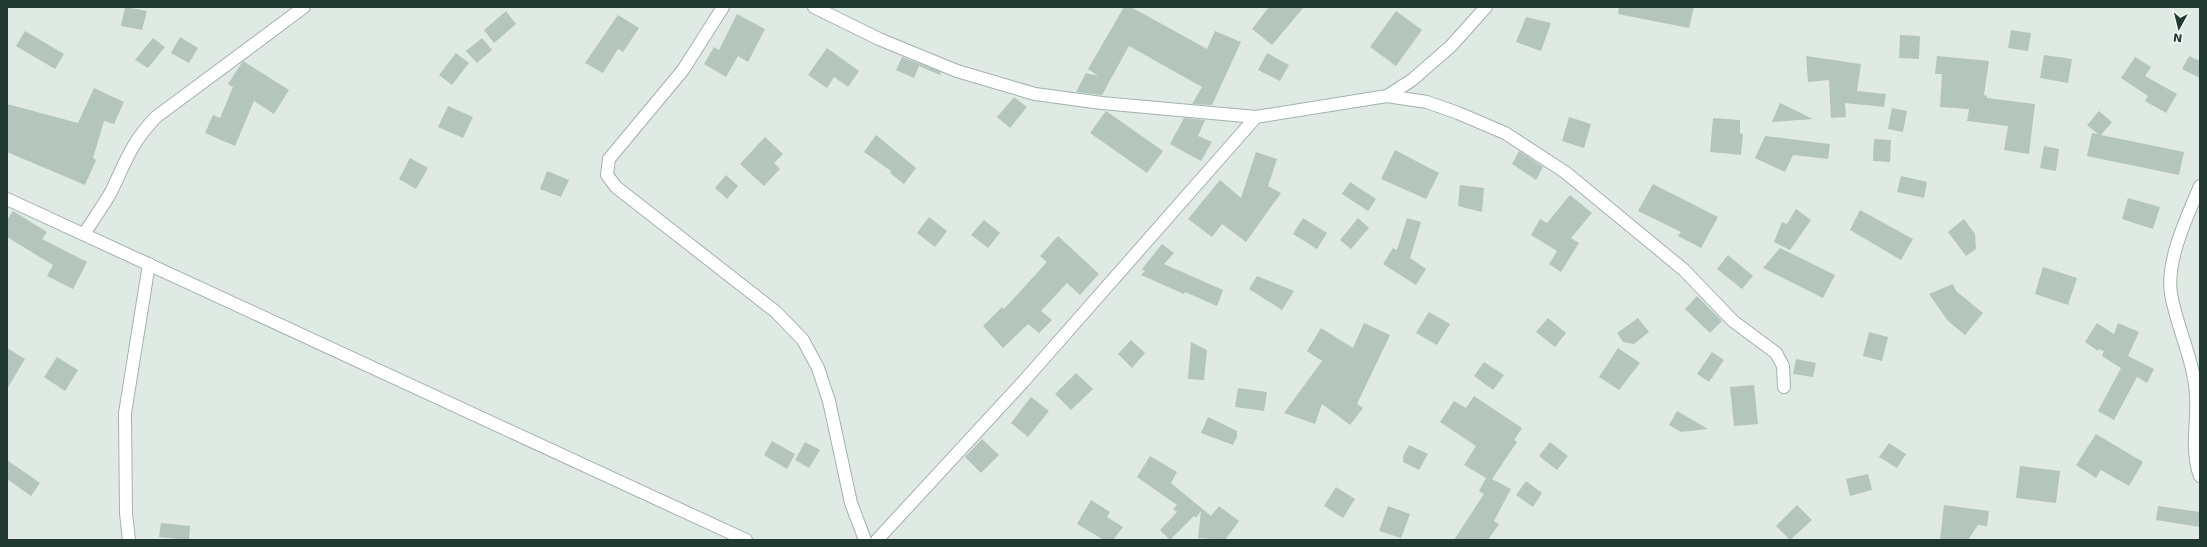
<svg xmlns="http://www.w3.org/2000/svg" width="2207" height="547" font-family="'DejaVu Sans',sans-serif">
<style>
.building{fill:#b4c5bd}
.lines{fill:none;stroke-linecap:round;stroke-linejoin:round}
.minor-casing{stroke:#a2b2ab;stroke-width:14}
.tertiary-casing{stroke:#a2b2ab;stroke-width:14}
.minor{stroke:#fff;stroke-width:12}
.tertiary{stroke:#fff;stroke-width:12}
</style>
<rect width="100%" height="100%" fill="#dfeae4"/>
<!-- building -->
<g class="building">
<path d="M125,7l22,4 -5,19 -21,-4z"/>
<path d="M1124,7h7l76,42 8,-18 26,11 -29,63 -20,-1 10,-17 -73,-41 -27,49 -26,-3 10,-19 12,3 -10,-7z"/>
<path d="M1269,7h35l-32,38 -20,-16z"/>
<path d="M1619,7h75l-5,21 -71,-14z"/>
<path d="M506,11l10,13 -22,19 -10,-13z"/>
<path d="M1396,11l26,19 -26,36 -26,-19z"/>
<path d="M737,14l28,15 -17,33 -10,-6 -12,21 -22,-13 10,-17 5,3z"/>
<path d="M618,15l21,13 -16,24 -5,-3 -15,24 -18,-10z"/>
<path d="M1526,17l25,6 -10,28 -25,-9z"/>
<path d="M2011,30l20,3 -3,18 -20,-3z"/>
<path d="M25,31l39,23 -9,15 -39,-23z"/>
<path d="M1900,35l20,1 -1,23 -20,-1z"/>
<path d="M180,37l18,11 -9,15 -18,-10z"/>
<path d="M153,38l12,9 -17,21 -13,-8z"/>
<path d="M482,38l10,12 -15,13 -11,-12z"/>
<path d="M827,48l32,23 -11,16 -14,-10 -7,11 -19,-13z"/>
<path d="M456,53l13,10 -17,22 -13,-10z"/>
<path d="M1267,53l22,12 -9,16 -22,-11z"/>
<path d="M2044,55l28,4 -4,24 -28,-5z"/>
<path d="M1806,56l55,8 -4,27 29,3 -2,13 -39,-4 1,14 -15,1 -2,-38 -21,2z"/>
<path d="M1937,56l52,5 -5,34 3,1v2l48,6 -6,50 -25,-4 4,-24 -41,-5 2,-12 -29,-2 2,-33h-7z"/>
<path d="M2189,56l11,5v17l-18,-9z"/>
<path d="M902,57l39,15 -1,3 -21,-9 -5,12 -18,-8z"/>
<path d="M2135,57l16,10 -6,9 32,18 -11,19 -21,-12 3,-5 -27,-18z"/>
<path d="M243,61l46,29 -15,24 -20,-13 -19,45 -30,-13 8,-18 7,3 13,-31 -5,-3z"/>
<path d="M94,88l30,14 -10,22 -10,-3 -11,37 3,2 -11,25 -78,-33v-48l71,19z"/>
<path d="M1014,97l13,10 -17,21 -13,-11z"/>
<path d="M1780,103l33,16 -41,3z"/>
<path d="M448,106l25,11 -10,21 -25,-11z"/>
<path d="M1892,108l15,3 -4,21 -15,-3z"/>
<path d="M1106,111l57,40 -16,22 -57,-40z"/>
<path d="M2099,111l13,11 -11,13 83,17 -5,23 -92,-19 5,-23 6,1 -11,-9z"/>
<path d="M1569,117l22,7 -7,24 -22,-7z"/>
<path d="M1184,118l21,2 -7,16 14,6 -11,19 -31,-17z"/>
<path d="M1713,118l27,2v13l3,1 -2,21 -31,-3z"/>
<path d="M876,135l40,33 -12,16 -14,-11 1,-2 -27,-19z"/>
<path d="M1765,136l65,8 -2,15 -35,-4 -8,17 -30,-14z"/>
<path d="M765,137l18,17 -9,9 6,6 -16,17 -24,-22z"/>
<path d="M1874,139l17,1 -1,22 -17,-1z"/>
<path d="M2044,146l15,3 -3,22 -16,-3z"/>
<path d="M1395,150l44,23 -13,26 -45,-20z"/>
<path d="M1519,151l24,16 -7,13 -24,-16z"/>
<path d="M1256,152l21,7 -9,27 13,7 -35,49 -24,-18 -10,13 -24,-18 32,-39 21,18z"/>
<path d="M410,158l18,10 -12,21 -17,-10z"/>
<path d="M547,171l22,9 -8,17 -21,-8z"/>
<path d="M726,175l12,11 -11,13 -12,-11z"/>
<path d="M1901,176l26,6 -3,16 -27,-6z"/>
<path d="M1350,182l26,17 -8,12 -26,-17z"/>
<path d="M1653,184l65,33 -17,31 -23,-12 3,-4 -43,-21z"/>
<path d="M1460,185l24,3 -2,24 -24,-6z"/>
<path d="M1570,195l22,18 -21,25 8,5 -18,29 -12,-8 8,-13 -26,-16 9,-16 7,4z"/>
<path d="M2128,198l32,9 -7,22 -31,-10z"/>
<path d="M1796,209l15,11 -21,30 -16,-8 8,-20 5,2z"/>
<path d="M1860,210l53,29 -12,21 -51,-30z"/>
<path d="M13,211l34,21 -5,7 45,23 -14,27 -26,-13 6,-11 -46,-28v-17z"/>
<path d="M929,217l18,14 -12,16 -18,-14z"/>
<path d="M1303,218l24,15 -10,16 -24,-15z"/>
<path d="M1358,218l11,10 -18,21 -11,-9z"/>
<path d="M1407,218l14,4 -11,36 16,11 -10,16 -33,-21 10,-16 4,2z"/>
<path d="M1964,219l11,15 1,15 -10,7 -18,-24z"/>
<path d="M984,220l16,13 -12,15 -17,-13z"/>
<path d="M1058,236l41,38 -19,21 -13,-12 -26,28 11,9 -13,13 -11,-9 -25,24 -20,-22 19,-19 2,2 43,-47 -7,-6z"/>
<path d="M1162,244l12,9 -10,11 59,26 -6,16 -32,-14 -1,2 -43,-19 4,-4 -3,-2z"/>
<path d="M1780,248l55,27 -12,23 -60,-30z"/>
<path d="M1728,255l25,21 -11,13 -25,-20z"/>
<path d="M2043,267l34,11 -9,27 -33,-11z"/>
<path d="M1257,276l37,15 -12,19 -33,-21z"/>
<path d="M1953,284l3,7 27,22 -18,22 -17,-14 -19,-27z"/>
<path d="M1697,296l25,25 -12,12 -25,-24z"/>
<path d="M1429,312l21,12 -13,21 -21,-12z"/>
<path d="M1548,318l18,15 -11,14 -19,-15z"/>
<path d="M1638,318l11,14 -15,12 -11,-2 -6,-9z"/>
<path d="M1364,323l26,12 -33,69 6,4 -13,17 -28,-21 -7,20 -31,-11 38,-52 -15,-10 14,-23 32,20z"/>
<path d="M2097,323l17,11 4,-11 21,9 -11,24 26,13 -7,14 -10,-6 -23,43 -16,-9 23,-43 -19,-12 2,-5 -5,-2 -1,2 -13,-9z"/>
<path d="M1869,332l19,5 -6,24 -19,-5z"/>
<path d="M1131,340l14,13 -13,15 -14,-14z"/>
<path d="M1191,342l16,8 -3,30 -16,-1z"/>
<path d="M7,348l18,11 -18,30z"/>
<path d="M1618,348l22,15 -21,27 -20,-13z"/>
<path d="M1712,352l12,8 -15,22 -12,-8z"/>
<path d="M57,357l21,13 -13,21 -21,-14z"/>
<path d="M1796,359l20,4 -3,14 -20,-3z"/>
<path d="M1484,362l20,13 -11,15 -19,-14z"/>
<path d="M1076,373l17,16 -22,21 -16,-16z"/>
<path d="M1754,385l4,39 -24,2 -4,-39z"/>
<path d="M1238,388l29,4 -3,19 -29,-4z"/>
<path d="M1474,396l48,32 -8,12 3,2 -25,37 19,10 -17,32 5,3 -11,16h-34l30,-46 -5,-3 7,-13 -22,-13 12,-19 -36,-24 14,-21 12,7z"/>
<path d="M1031,397l18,14 -21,26 -17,-14z"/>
<path d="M1677,411l31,18 -27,3 -12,-7z"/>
<path d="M1208,417l29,14v6l-4,8 -32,-12z"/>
<path d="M2096,434l47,28 -14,24 -28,-16 -5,8 -20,-13z"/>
<path d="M982,439l17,16 -18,18 -16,-16z"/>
<path d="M772,441l23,13 -8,15 -23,-14z"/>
<path d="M805,442l15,8 -11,18 -14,-8z"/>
<path d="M1550,442l18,14 -11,14 -18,-14z"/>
<path d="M1889,443l17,11 -9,14 -18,-11z"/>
<path d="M1409,445l19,9 -9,16 -16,-8v-6z"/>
<path d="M1150,456l27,16 -6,11 40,33 8,-10 20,15 -14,19 -27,-2 3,-27 -5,7 -2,-2 -24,24 -10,-10 17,-18 -4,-3 4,-4 -40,-28z"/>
<path d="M7,460l33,23 -9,13 -24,-17z"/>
<path d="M2020,466l40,5 -4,32 -40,-5z"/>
<path d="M1868,474l4,16 -22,6 -4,-17z"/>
<path d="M1526,481l16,12 -9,14 -17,-12z"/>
<path d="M1336,487l19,12 -12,19 -19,-12z"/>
<path d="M1091,500l19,12 -3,5 16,10 -10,13h-9l-27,-16z"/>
<path d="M1797,505l15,15 -22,20 -14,-14z"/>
<path d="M1944,505l45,6 -2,15 -9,-1 -10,15h-28z"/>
<path d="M1388,506l22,8 -9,24 -22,-7z"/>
<path d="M2158,506l42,6v15l-44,-7z"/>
<path d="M161,523l29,3 -1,14 -30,-3z"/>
</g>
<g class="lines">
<!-- minor casing -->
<g class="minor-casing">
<g id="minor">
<path d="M723,7l-40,63 -74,89 -2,16 9,12 160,125 27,28 15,28 11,33 22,102 14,37"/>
<path d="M814,7l65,32 78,32 78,23 67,9 154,14 131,-21 25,-16 39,-34 35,-39"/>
<path d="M1387,96l40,6 31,11 47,20 60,39 119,98 49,51 43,32 7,13 1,21"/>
<path d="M2200,186c-13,31 -34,74 -29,108 6,34 23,66 25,101 2,27 -6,55 4,81"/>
<path d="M84,234c9,-14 19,-28 27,-42 15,-31 20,-49 45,-75l148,-110"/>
<path d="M129,540l-3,-27 -1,-100 24,-149"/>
<path d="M877,540l146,-158 233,-265"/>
</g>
</g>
<!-- tertiary casing -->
<g class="tertiary-casing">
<path id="tertiary" d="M7,199l739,341"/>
</g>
<!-- minor -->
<use href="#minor" class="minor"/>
<!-- tertiary -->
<use href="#tertiary" class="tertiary"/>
</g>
<!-- border -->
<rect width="2207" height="547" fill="none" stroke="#203a32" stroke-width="16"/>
<!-- north arrow -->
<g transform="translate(2179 28) rotate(187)" stroke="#eff7f3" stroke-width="3" paint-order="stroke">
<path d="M0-3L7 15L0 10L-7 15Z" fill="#203a32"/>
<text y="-6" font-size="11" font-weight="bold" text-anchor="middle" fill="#203a32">N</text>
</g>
</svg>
